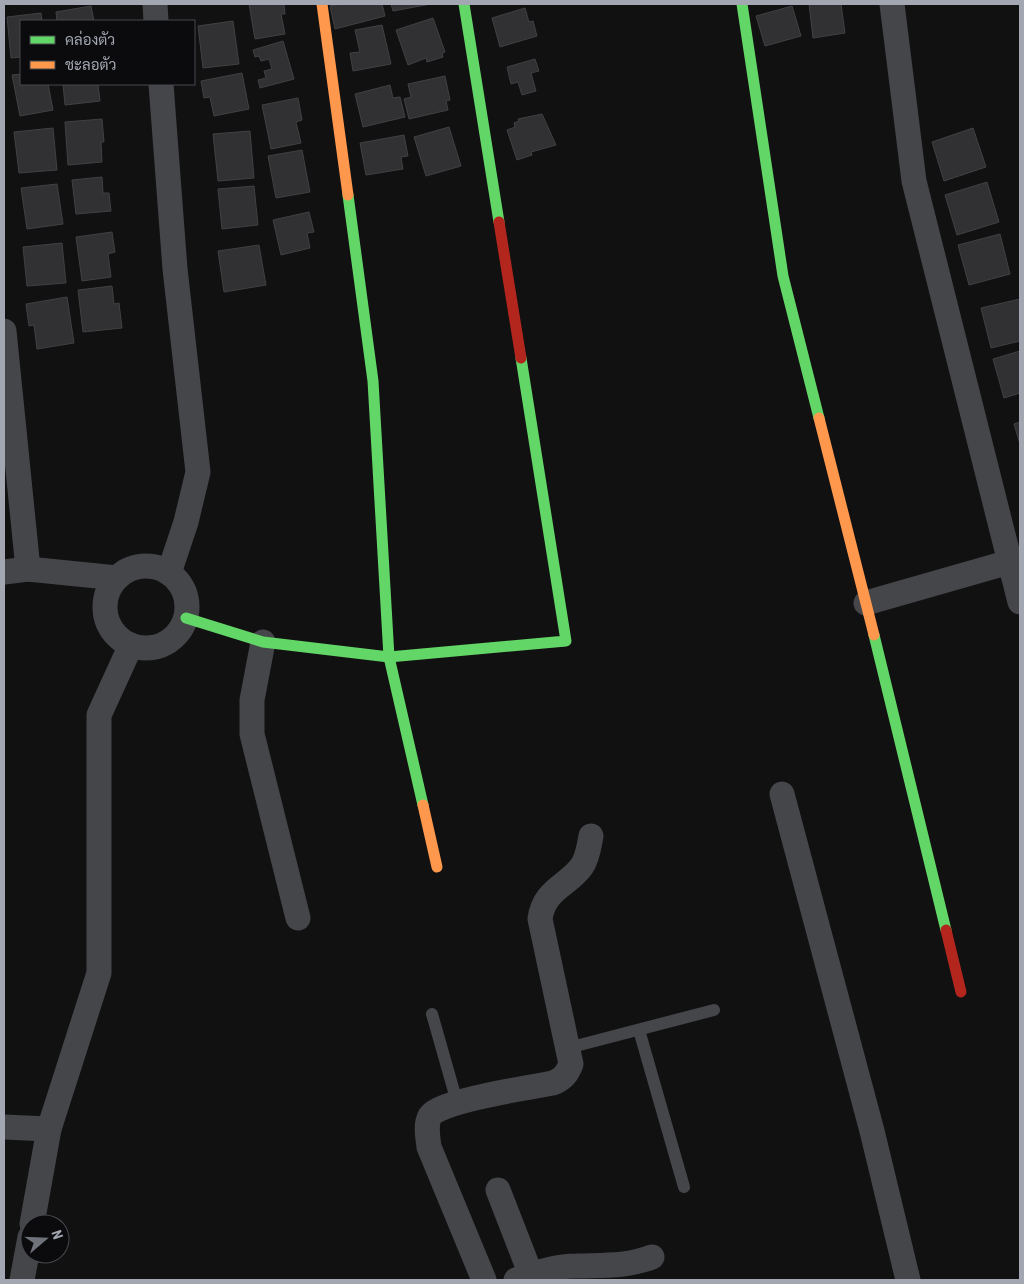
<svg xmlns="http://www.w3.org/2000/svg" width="1024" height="1284" font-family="'Roboto Condensed',Sarabun,sans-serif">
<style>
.building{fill:#313133;stroke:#404144}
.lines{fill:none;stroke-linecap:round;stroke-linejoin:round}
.lane{stroke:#45464a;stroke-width:12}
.street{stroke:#45464a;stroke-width:25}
.fast{stroke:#63d668;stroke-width:11}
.slow{stroke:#ff974d;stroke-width:11}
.jam{stroke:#b3261e;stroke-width:11}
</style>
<rect width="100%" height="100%" fill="#111"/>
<!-- building -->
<g class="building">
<path d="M249,4h35l1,10h-4l4,20 -30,5z"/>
<path d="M340,4h42l3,12 -50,13 -5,-23z"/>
<path d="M391,4h40l-38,7z"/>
<path d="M809,4h32l4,29 -32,5z"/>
<path d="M91,6l3,15h-37l-1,-9z"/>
<path d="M792,6l9,30 -36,10 -9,-30z"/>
<path d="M525,8l4,14 4,-1 4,15 -37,11 -8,-29z"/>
<path d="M41,13l1,8h-21v36l-10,1 -4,-41z"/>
<path d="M433,18l12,34 -3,1 1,4 -16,5 -1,-4 -18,7 -12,-35z"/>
<path d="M233,21l6,43 -36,4 -5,-42z"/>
<path d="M382,25l9,39 -38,7 -3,-18 10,-1 -5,-22z"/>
<path d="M283,41l11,38 -34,9 -2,-8 8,-2 -2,-7 8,-2 -3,-10 -8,2 -2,-5 -4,1 -2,-7z"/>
<path d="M535,59l4,12 -8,2 5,18 -14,4 -4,-13 -7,2 -4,-17z"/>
<path d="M242,73l7,36 -35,7 -4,-19 -6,1 -3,-17z"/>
<path d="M21,74v10h27l5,26 -33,6 -8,-41z"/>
<path d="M445,76l5,24 -4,1 2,9 -39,9 -5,-20 7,-2 -3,-13z"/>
<path d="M63,84h35l2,17 -35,4z"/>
<path d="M390,85l3,13 7,-1 5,20 -42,10 -8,-33z"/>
<path d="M298,98l4,22 -6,2 5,21 -30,6 -9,-44z"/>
<path d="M542,114l14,31 -25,7 1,3 -15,5 -10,-30 8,-3 -1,-4 5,-2 -1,-2z"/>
<path d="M102,119l2,23h-3l1,20 -34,3 -3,-43z"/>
<path d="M449,127l12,39 -35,10 -12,-39z"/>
<path d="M53,128l4,42 -38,3 -5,-41z"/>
<path d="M973,128l13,39 -42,14 -12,-39z"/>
<path d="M250,131l4,47 -36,3 -5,-47z"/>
<path d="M404,135l4,21 -7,1 2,12 -37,6 -6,-32z"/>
<path d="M302,150l8,42 -34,6 -8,-42z"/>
<path d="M102,177l1,16h6l2,18 -35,3 -4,-34z"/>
<path d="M987,182l12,40 -42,13 -12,-40z"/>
<path d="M57,184l6,40 -36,5 -6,-41z"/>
<path d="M254,186l4,39 -36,4 -4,-40z"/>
<path d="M309,212l5,20 -7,1 3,15 -29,7 -8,-35z"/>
<path d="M112,232l3,20 -7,2 3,23 -29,4 -6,-44z"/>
<path d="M1000,234l10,40 -41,11 -11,-40z"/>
<path d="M62,243l4,40 -39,3 -4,-39z"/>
<path d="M259,245l7,40 -42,7 -6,-41z"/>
<path d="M112,286l2,18 5,-1 3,25 -39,4 -5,-42z"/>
<path d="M67,297l7,46 -37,6 -3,-24 -5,1 -3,-22z"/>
<path d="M1020,299v42l-29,7 -10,-40z"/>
<path d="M1020,351v42l-16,5 -11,-39z"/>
<path d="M1020,422v22l-6,-20z"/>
</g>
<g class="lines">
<!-- lane -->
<g class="lane">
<path d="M432,1014l25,88"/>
<path d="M639,1030l45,157"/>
<path d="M568,1048l146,-38"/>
</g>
<!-- street -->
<g class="street">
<path d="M155,4l1,17"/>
<path d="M892,4l22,177 106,421"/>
<path d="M161,84l14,185 23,203 -12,50 -17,51"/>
<path d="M4,331l24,238"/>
<circle cx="146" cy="607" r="41"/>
<path d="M4,572l24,-3 89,9"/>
<path d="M866,603l154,-44"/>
<path d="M263,642l-11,58v34l46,184"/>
<path d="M782,794l90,337 36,149"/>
<path d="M4,1127l45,2"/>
<path d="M498,1190l33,85"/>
<path d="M32,1224l17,-95 50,-156v-258l32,-70"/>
<path d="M22,1280l8,-43"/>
<path d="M484,1280l-55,-133c-1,-9 -4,-22 1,-31 9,-15 102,-29 123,-33 10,-4 14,-9 18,-19l-31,-145c4,-30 28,-33 42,-53 6,-9 7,-20 9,-30"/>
<path d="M516,1280c18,-7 40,-14 60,-14 27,-1 50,1 76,-9"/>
</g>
<!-- fast -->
<g class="fast">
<path d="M464,4l35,218"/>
<path d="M742,4l41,272 36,142"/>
<path d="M348,195l25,186 16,276 34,148"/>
<path d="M186,618l77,24 126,15 177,-16 -45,-283"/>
<path d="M874,635l72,295"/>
</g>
<!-- slow -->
<g class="slow">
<path d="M322,4l26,191"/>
<path d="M819,418l55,217"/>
<path d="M423,805l14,62"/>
</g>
<!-- jam -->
<g class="jam">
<path d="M499,222l22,136"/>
<path d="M946,930l15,62"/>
</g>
</g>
<!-- border -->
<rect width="1024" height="1284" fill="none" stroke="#a2a7b2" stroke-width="10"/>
<!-- legend -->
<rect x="20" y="20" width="175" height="65" fill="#0b0b0d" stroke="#47494f"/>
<rect x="30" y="36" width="25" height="8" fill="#63d668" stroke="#47494f"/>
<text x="65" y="45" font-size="15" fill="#a2a7b2">คล่องตัว</text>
<rect x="30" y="61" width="25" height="8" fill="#ff974d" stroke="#47494f"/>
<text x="65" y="70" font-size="15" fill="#a2a7b2">ชะลอตัว</text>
<!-- north arrow -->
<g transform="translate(45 1239) rotate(71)"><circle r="24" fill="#0b0b0d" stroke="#47494f"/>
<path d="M0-4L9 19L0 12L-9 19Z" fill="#6f727a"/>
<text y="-8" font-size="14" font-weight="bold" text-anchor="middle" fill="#a2a7b2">N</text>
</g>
</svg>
